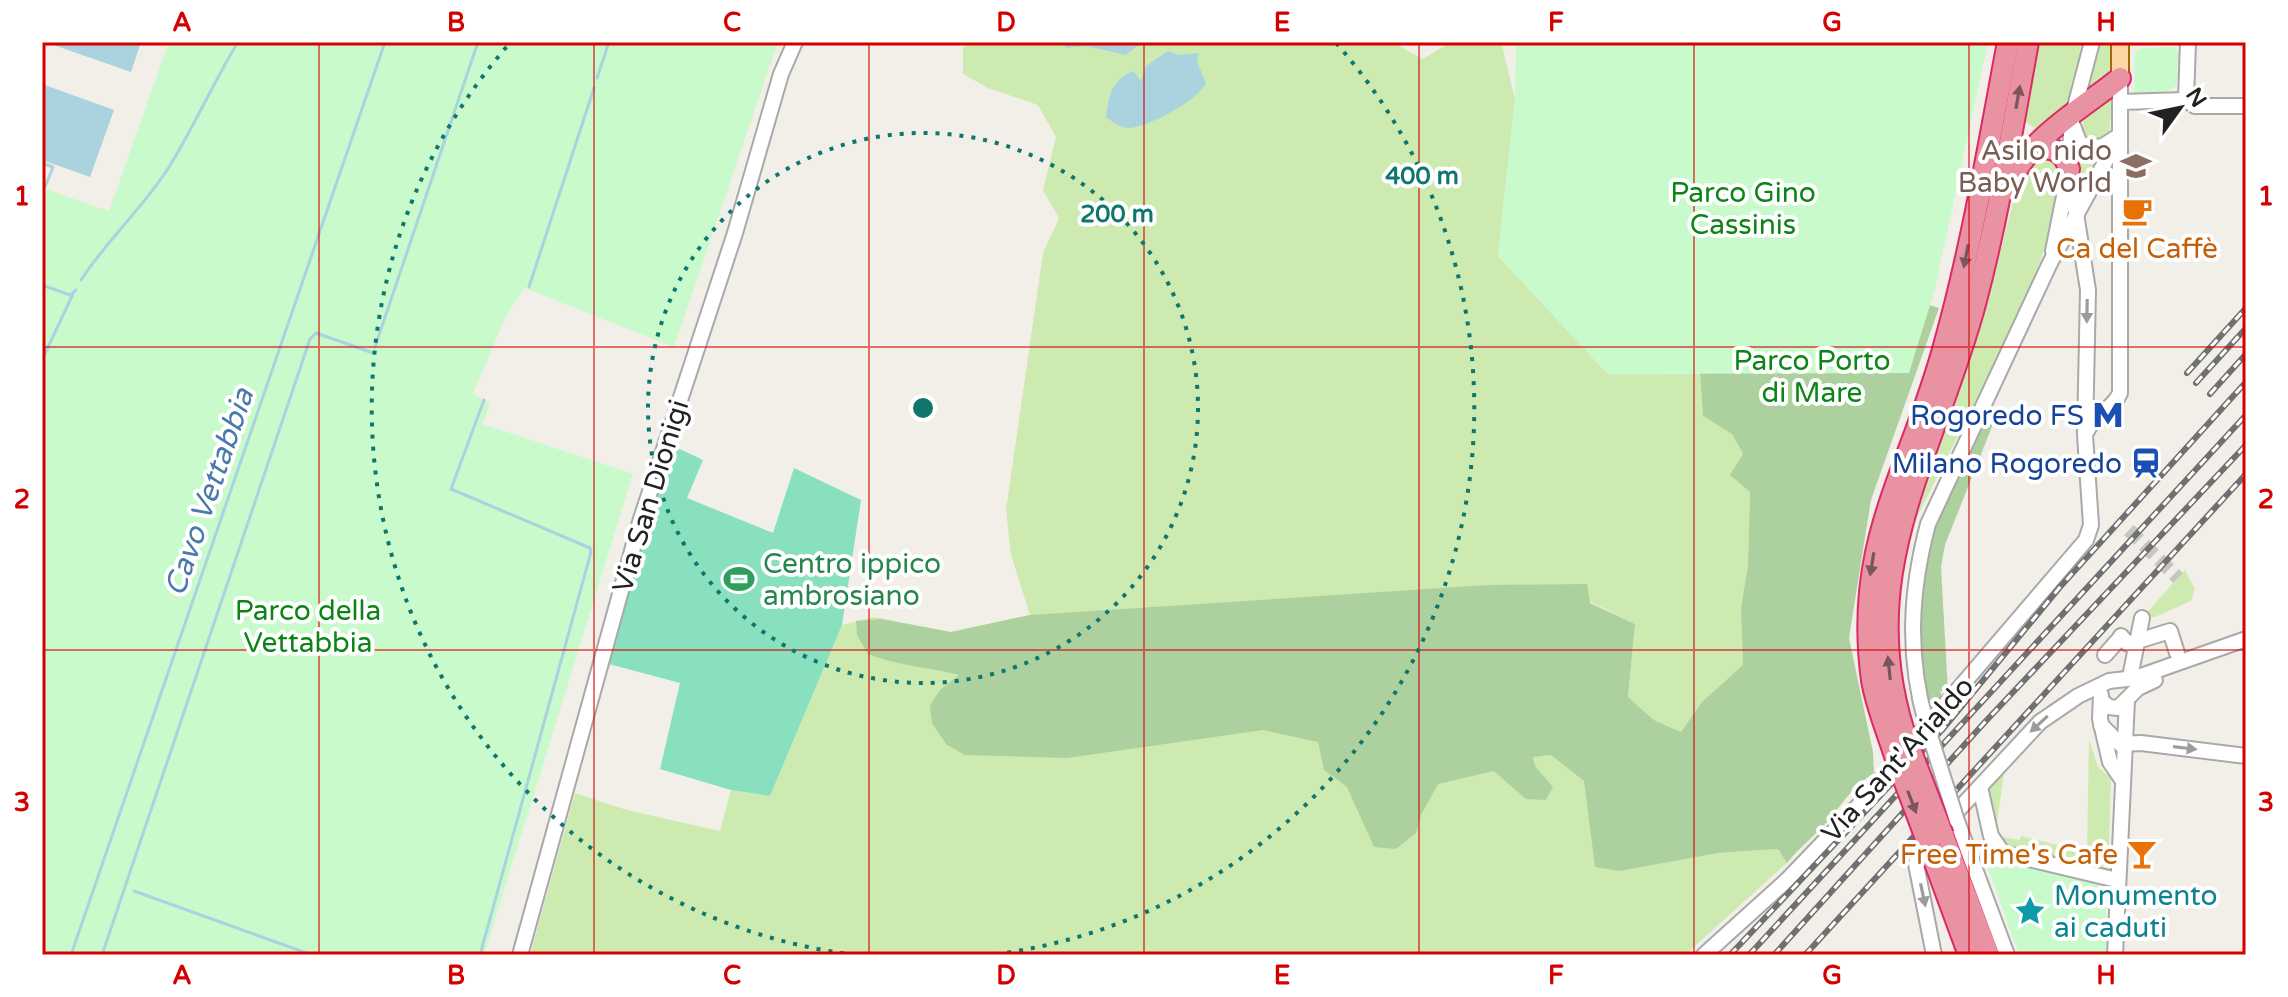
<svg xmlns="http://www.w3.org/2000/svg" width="2288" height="997" font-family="'Varela Round',sans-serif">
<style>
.grass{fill:#cdebb0}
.forest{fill:#add19e}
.park{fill:#c8facc}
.pitch{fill:#88e0be}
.water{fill:#aad3df}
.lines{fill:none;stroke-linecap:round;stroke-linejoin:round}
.stream{stroke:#aad3df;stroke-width:3}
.minor-tunnel{stroke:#c8c6c1;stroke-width:14;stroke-dasharray:14 7;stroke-linecap:butt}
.minor-casing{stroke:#a9a9a9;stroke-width:18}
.major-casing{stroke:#a06b00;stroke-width:20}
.highway-casing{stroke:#dc2a67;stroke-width:24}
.minor{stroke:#fff;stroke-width:14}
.major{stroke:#fcd6a4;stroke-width:16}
.highway{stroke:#e892a2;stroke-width:20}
.rail-casing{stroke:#707070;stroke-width:6}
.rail{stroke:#fff;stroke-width:3;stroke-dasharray:9;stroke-linecap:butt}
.minor-bridge-casing{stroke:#a9a9a9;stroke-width:18;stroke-linecap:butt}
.highway-bridge-casing{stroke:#dc2a67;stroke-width:24;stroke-linecap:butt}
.minor-bridge{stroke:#fff;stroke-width:14}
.highway-bridge{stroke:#e892a2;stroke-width:20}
.oneway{fill:#7b545c}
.oneway2{fill:#9c9c9c}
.grid{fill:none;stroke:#d40000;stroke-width:2;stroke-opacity:0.55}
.ring{fill:none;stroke:#0f766e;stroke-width:4;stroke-dasharray:4 8}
.labels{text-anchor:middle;stroke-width:8;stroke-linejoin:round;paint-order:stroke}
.education-label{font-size:28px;fill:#785e54;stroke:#fff;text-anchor:end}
.park-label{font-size:28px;fill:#0c8416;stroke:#fff}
.food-label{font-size:28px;fill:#c56008;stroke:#fff}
.transit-label{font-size:28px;fill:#164399;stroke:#fff;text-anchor:end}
.street-label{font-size:28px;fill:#222;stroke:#fff}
.leisure-label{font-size:28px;fill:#27864d;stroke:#fff;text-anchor:start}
.culture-label{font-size:28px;fill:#0d838f;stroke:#fff;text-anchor:start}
.water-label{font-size:30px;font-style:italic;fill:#4a7aab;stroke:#fff}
.centre{fill:#0f766e;stroke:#fff;stroke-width:4}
.ring-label{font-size:24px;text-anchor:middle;font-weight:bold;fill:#0f766e;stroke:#fff;stroke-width:8;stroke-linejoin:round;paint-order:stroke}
.neatline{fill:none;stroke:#d40000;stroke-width:3}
.grid-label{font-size:26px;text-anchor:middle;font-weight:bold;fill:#d40000}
</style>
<rect width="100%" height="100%" fill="#f2efe9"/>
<!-- grass -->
<g class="grass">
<path d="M968,42h424l31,17 28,-17h50l14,57 -17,157 110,118h92l3,42 29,18 11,20 7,38 -2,73 -7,43 3,57 -42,37 -21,30 -27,-12 -26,-23 7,-73 -76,-38 159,267 60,-4 9,14 -102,92h-1155l45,-162 52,17 93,21 11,-41 39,6 72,-171 32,-8 77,15 79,-17 -19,-60 -5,-45 37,-257 16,-35 -16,-28 13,-53 -18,-32 -50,-17 -25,-14v-25z"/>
<path d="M2036,42h48l-13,43 -2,26 -32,18 -16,-10z"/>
<path d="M2100,42h12c9,25 -10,38 -27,52z"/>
<path d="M2113,92l-4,42 -6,6 -14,-1 -6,-8v-14z"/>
<path d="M2080,147l27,2 -26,52z"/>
<path d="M2048,154l15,18 -10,53 -28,78 -109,216 -9,6 64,-185 11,-18 38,-146 11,-15z"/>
<path d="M2185,570l10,19 -4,12 -36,16 -13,1z"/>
<path d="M2044,723l-40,50 -9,63 25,4 1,-4 66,16 2,-113 9,28 13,11 -3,98 -97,-22c-22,-10 -25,-42 -27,-65z"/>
</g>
<!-- forest -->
<g class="forest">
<path d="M1875,288l64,20 -68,192 -22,138 24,114 1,21c-19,12 -28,25 -41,42 -14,18 -32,30 -46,48l-9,-14 -60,4 -99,18 -24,-4 -11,-86 -33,-26 -18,2 2,9 18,21 -7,13 -20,-1 -32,-28 -56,13 -17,31 -5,18 -20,16 -22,-2 -27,-60 -23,-17 -6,-28 -55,-12 -196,28 -102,-3 -19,-11 -14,-21 -2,-18 10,-15 19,-15c-31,-8 -61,-9 -91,-21l-11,-19 -1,-14 25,-2 70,13 79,-17 458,-30 99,-1 3,19 45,21 -7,73 26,23 27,12 21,-30 41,-37 -2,-57 7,-43 2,-73 -20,-17 13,-21 -11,-20 -29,-18 -3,-42 4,-32z"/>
<path d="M1982,422l11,2 -48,121 -4,22 7,125 -3,3 -5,-5 2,8 -8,8 -7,-5 -11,-77 16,-93z"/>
</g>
<!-- park -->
<g class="park">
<path d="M169,42h609l-104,305 -150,-59 -18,28 -33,77 17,11 -8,20 151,50 -149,481h-442v-767l67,23z"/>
<path d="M1516,42h472l-53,247 -26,84 -301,1 -110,-118 17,-157z"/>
<path d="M2174,47l5,6 -2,32 -11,8 -32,1 1,-42 8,-4z"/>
<path d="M1983,854l123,30v71h-87z"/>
</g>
<!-- pitch -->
<path class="pitch" d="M667,443l36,17 -16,38 86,35 21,-65 67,32 -19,125 -72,171 -39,-6 -71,-21 20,-86 -71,-19 33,-142z"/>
<!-- water -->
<g class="water">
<path d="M45,42h96l-10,30z"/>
<path d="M1062,42h89l-14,4 -11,9 -40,-9 -20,2z"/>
<path d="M1168,51l10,4 21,-2 -2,9 9,21c-7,17 -58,44 -76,45 -9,0 -16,-6 -24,-10 3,-23 5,-37 27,-47l8,10 5,-15z"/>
<path d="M42,84l72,26 -24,67 -48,-17z"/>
</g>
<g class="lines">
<!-- stream -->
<g class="stream">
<path d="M597,78l12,-36"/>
<path d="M42,163l11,4 -8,20"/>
<path d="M81,280c26,-40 62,-72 88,-113 25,-40 44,-84 69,-125"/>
<path d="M42,285l28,10 6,-5"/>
<path d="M529,287l65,-199"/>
<path d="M375,347l103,-305"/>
<path d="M42,360l31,-66"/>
<path d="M134,891l178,64"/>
<path d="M71,955l314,-913"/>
<path d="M102,955l208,-616 6,-6 57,20"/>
<path d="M480,955l111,-403 -1,-4 -139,-59 33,-89"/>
</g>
<!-- minor-tunnel -->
<path class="minor-tunnel" d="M2129,530l49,48"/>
<!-- minor casing -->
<g class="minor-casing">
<g id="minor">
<path d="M2186,100l2,-58"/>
<path d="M2120,102l66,-2 9,6h51"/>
<path d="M2073,126l6,16 9,6 15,-2 17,-11"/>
<path d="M2053,251l14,-70"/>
<path d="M2087,431c7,-17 26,-21 33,-38v-315"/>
<path d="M2121,636l7,8 42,-13 7,22"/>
<path d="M2105,655l16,-18"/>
<path d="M2131,672l11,-54"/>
<path d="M2101,695l-1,24 10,43 13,19"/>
<path d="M2102,701l7,6 9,1 20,-20 17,-8"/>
<path d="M1926,723c-19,-68 -16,-131 2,-199l122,-261 70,-128"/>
<path d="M2101,725l19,19 21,-1 105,13"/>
<path d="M1980,787l11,49 12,17 114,27"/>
<path d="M1948,821l92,-99 38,-26 31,-15 26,-3 111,-39"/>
<path d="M1957,821l50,134"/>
<path d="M1931,839l-12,13 -3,12 18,91"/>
<path d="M520,955l120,-433 95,-289 46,-159 14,-32"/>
<path d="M1704,955l83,-75 74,-77 225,-263 5,-15 -6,-90 3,-145 -19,-121 3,-51 20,-76"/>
<path d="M2115,955l12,-255"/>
</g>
</g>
<!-- major casing -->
<g class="major-casing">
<path id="major" d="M2120,42v36"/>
</g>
<!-- highway casing -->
<g class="highway-casing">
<g id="highway">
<path d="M2030,153c18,-10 34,-3 39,16"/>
<path d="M2008,189c16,-49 74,-80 112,-111"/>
<path d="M1908,744c-59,-168 24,-282 67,-440 23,-86 37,-174 53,-262"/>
<path d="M1895,756c-8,-25 -19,-51 -23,-76 -19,-139 38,-209 72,-334 28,-100 45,-203 64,-304"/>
<path d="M1943,835l46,120"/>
<path d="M1930,849l39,106"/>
</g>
</g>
<!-- minor -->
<use href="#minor" class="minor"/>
<!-- major -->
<use href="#major" class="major"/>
<!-- highway -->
<use href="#highway" class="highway"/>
<!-- rail casing -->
<g class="rail-casing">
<g id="rail">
<path d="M2187,373l59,-65"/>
<path d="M2196,383l50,-55"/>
<path d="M2210,394l36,-40"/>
<path d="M1730,955l212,-225 118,-143 186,-205"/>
<path d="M1749,955l497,-540"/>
<path d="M1774,955l211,-233 261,-277"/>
<path d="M1805,955l441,-481"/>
</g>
</g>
<!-- rail -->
<use href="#rail" class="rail"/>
<!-- minor-bridge casing -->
<g class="minor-bridge-casing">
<path id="minor-bridge" d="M1926,723l31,98"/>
</g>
<!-- highway-bridge casing -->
<g class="highway-bridge-casing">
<g id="highway-bridge">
<path d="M1908,744l35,91"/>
<path d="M1895,756l35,93"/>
</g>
</g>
<!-- minor-bridge -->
<use href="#minor-bridge" class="minor-bridge"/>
<!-- highway-bridge -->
<use href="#highway-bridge" class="highway-bridge"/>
</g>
<!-- one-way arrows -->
<defs><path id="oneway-solid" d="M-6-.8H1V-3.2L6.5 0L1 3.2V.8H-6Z" transform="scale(2)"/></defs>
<g class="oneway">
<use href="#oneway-solid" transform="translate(2018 97) rotate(-80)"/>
<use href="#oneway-solid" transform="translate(1966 256) rotate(101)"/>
<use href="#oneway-solid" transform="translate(1872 564) rotate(99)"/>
<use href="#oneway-solid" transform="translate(1889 668) rotate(-96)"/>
<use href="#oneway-solid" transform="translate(1912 802) rotate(69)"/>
</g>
<g class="oneway2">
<use href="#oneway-solid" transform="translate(2087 311) rotate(91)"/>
<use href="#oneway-solid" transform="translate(2039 724) rotate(137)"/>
<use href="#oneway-solid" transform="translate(2185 748) rotate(7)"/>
<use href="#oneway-solid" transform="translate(1923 895) rotate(78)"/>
</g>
<!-- grid -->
<path class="grid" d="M319,42v913M594,42v913M869,42v913M1144,42v913M1419,42v913M1694,42v913M1969,42v913M42,347h2204M42,650h2204"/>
<!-- distance rings -->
<g class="ring">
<circle cx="923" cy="408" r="275"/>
<path d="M856 955A551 551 0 0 1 510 43M1336 43A551 551 0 0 1 990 955"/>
</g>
<!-- icons -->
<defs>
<g id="school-bare" transform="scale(2.4)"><path d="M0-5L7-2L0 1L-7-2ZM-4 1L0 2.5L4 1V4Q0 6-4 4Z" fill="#8d6e63" stroke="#fff" stroke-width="2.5" paint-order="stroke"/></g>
<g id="cafe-bare" transform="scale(2.4)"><path d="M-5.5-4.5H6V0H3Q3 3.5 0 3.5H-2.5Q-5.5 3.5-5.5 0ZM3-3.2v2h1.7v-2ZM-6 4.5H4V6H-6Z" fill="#e8710a" stroke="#fff" stroke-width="2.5" paint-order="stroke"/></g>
<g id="metro-bare" transform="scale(2.4)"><path d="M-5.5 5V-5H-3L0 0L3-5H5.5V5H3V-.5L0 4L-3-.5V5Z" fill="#1a4fb4" stroke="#fff" stroke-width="2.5" paint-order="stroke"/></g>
<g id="station-bare" transform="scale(2.4)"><path d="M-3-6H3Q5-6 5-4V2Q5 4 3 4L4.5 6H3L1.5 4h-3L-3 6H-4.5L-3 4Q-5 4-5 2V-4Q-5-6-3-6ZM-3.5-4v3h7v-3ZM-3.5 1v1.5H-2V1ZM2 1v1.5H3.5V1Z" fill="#1a4fb4" stroke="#fff" stroke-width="2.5" paint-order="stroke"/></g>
<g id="stadium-bare" transform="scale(2.4)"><path d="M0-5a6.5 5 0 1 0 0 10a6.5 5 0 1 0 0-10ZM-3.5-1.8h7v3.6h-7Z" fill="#2e9e5b" stroke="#fff" stroke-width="2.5" paint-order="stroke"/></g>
<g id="bar-bare" transform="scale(2.4)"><path d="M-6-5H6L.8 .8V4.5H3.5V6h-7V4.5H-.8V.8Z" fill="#e8710a" stroke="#fff" stroke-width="2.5" paint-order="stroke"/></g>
<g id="sight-bare" transform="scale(2.4)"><path d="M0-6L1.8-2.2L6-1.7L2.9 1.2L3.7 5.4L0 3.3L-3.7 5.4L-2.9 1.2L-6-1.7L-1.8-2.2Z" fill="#0f9aa8" stroke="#fff" stroke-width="2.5" paint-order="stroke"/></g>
</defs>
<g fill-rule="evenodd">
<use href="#school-bare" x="2136" y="166"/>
<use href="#cafe-bare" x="2137" y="211"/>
<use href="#metro-bare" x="2108" y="415"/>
<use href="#station-bare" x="2146" y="463"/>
<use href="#stadium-bare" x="739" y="579"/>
<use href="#bar-bare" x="2142" y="854"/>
<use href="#sight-bare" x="2030" y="911"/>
</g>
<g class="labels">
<!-- education labels -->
<g class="education-label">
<text x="2112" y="160">Asilo nido<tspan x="2112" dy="32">Baby World</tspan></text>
</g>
<!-- park labels -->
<g class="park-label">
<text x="1743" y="202">Parco Gino<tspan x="1743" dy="32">Cassinis</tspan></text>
<text x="1812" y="370">Parco Porto<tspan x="1812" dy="32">di Mare</tspan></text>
<text x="308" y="620">Parco della<tspan x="308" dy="32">Vettabbia</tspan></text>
</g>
<!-- food labels -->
<g class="food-label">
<text x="2137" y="258">Ca del Caffè</text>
<text x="2118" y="864" text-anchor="end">Free Time's Cafe</text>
</g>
<!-- transit labels -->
<g class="transit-label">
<text x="2084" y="425">Rogoredo FS</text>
<text x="2122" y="473">Milano Rogoredo</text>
</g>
<!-- street labels -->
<g class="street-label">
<text transform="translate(650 496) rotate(-73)" y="10">Via San Dionigi</text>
<text transform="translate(1897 759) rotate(-48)" y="10">Via Sant'Arialdo</text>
</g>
<!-- leisure labels -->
<g class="leisure-label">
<text x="763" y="573">Centro ippico<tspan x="763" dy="32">ambrosiano</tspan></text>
</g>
<!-- culture labels -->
<g class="culture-label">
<text x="2054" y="905">Monumento<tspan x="2054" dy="32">ai caduti</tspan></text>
</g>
<!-- water labels -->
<g class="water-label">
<text transform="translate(209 492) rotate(-71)" y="10">Cavo Vettabbia</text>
</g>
</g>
<circle cx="923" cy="408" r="12" class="centre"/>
<g class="ring-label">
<text x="1422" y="184">400 m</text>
<text x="1117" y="222">200 m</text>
</g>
<!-- border -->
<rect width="2288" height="997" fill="none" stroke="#ffffff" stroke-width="88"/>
<!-- north arrow -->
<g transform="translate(2180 108) rotate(57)" stroke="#ffffff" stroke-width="6" paint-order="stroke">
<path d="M0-6L14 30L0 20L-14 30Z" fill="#222222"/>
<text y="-12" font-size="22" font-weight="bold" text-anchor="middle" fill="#222222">N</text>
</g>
<rect x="44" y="44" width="2200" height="909" class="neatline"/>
<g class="grid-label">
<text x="182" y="31">A</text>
<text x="456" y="31">B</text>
<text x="732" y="31">C</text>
<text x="1006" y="31">D</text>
<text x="1282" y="31">E</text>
<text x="1556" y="31">F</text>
<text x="1832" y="31">G</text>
<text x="2106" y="31">H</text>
<text x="22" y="205">1</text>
<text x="2266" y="205">1</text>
<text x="22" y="508">2</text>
<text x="2266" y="508">2</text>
<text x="22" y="811">3</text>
<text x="2266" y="811">3</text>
<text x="182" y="984">A</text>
<text x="456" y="984">B</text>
<text x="732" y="984">C</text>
<text x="1006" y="984">D</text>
<text x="1282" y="984">E</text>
<text x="1556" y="984">F</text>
<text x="1832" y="984">G</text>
<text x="2106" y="984">H</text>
</g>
</svg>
